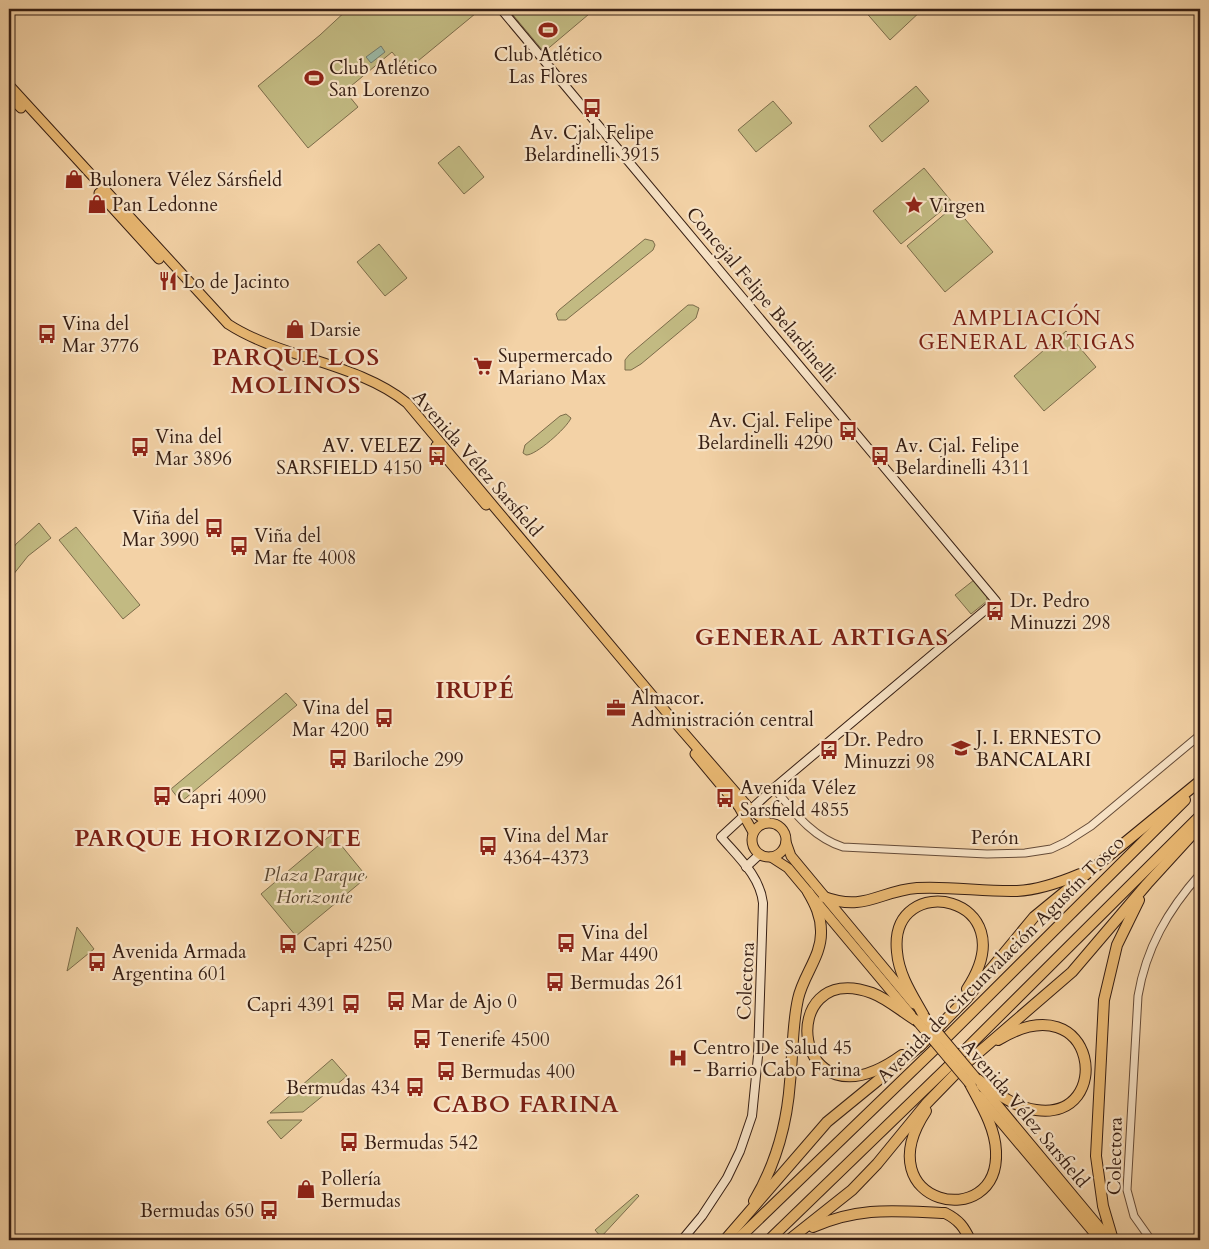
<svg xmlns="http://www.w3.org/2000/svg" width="1209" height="1249" font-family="Cardo,serif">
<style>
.green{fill:#c2ba82;stroke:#7c6c4a}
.water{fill:#9bb8a5;stroke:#737a6b}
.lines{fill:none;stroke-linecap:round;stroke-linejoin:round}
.tertiary-casing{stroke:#654b38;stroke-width:9}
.secondary-casing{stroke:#361e13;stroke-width:10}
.primary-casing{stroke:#361e13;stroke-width:11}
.trunk-casing{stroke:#361e13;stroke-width:11}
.motorway-casing{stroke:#361e13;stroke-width:12}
.tertiary{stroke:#f7e2c5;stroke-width:7}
.secondary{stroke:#f7e2c5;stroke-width:8}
.primary{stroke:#eab973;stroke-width:9}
.trunk{stroke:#eab973;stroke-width:9}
.motorway{stroke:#eab973;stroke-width:10}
.trunk-bridge-casing{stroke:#361e13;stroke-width:11;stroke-linecap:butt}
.trunk-bridge{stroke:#eab973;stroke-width:9}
.labels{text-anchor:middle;stroke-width:4.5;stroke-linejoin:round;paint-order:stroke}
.poi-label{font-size:19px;fill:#361e13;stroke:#f7e2c5;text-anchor:start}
.street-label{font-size:19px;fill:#361e13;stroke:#f7e2c5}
.park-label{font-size:19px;font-style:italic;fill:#59452f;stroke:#f7e2c5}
.quarter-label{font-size:21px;letter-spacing:1px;fill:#7a1f14;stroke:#f7e2c5}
.district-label{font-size:24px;font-weight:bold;letter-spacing:1px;fill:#7a1f14;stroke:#f7e2c5}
</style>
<rect width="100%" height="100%" fill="#f3d2a6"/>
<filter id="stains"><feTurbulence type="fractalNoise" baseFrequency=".004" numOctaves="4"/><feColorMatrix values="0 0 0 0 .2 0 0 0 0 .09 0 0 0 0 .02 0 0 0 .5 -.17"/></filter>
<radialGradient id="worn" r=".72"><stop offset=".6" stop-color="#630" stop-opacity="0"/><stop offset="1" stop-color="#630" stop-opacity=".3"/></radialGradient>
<!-- green -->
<g class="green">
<path d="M348,9h133l-74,61 -15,-18 -47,39 13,16 -50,41 -50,-62 62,-51z"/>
<path d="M508,9h87l-51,43z"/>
<path d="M863,9h60l-33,31z"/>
<path d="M916,86l13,15 -47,41 -13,-16z"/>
<path d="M773,101l19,22 -36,29 -18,-22z"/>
<path d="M459,146l25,31 -20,17 -26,-31z"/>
<path d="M924,168l28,34 -51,42 -28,-33z"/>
<path d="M954,206l39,46 -48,40 -38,-46z"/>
<path d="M645,239l8,2 2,4 -2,5 -87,70h-8l-2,-6 3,-4z"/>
<path d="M379,244l28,34 -22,18 -28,-34z"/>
<path d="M688,305h5l6,3 -3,10 -55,46 -10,6h-6v-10l4,-5z"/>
<path d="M1066,331l30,36 -52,44 -30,-35z"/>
<path d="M566,414l5,4c-4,10 -36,38 -45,37l-3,-2 2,-8 35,-29z"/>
<path d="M39,523l12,15 -23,18 -19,24v-25l7,-11z"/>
<path d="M76,527l64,78 -17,14 -64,-79z"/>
<path d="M974,580l13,15v6l-16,13 -16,-19z"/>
<path d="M286,693l11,12 -116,97 -10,-13z"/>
<path d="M332,834l35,43 -71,59 -35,-42z"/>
<path d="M77,927l17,22 -27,22z"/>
<path d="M332,1059l15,17 -44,36 -33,1z"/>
<path d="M270,1120h32l-21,19 -14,-17z"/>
<path d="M637,1194l2,2 -38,41 -6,-7z"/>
</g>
<!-- water -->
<path class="water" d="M381,46l4,6 -14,11 -5,-6z"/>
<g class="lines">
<!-- tertiary casing -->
<g class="tertiary-casing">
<g id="tertiary">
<path d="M774,788c20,24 38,49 69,59l144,7 38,-1 26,-4 15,-7 25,-16 109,-91"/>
<path d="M1151,1240l-17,-24 -7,-26 11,-194c8,-48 30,-86 62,-122"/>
</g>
</g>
<!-- secondary casing -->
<g class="secondary-casing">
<g id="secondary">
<path d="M501,9l495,592 -222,187 -53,49c17,20 39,39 42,66l-5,153 -6,60 -12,35 -13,27 -25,38 -20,24"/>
<path d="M746,867l14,-13"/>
</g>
</g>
<!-- primary casing -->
<g class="primary-casing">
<g id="primary">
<path d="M9,85l219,239c52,34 130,39 179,79l271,323 73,84 16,12"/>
<path d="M9,96l12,12"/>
<path d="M99,193l60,66"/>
<path d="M436,446l50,59"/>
<path d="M695,754l44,53 14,25"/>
<circle cx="769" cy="840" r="17"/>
<path d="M786,842l5,14 123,148"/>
<path d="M771,857l17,11 123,147"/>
</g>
</g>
<!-- trunk casing -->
<g class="trunk-casing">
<g id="trunk">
<path d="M981,1085l129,155"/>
<path d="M979,1096l121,144"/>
</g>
</g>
<!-- motorway casing -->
<g class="motorway-casing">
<g id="motorway">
<path d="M824,897c41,15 55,-6 93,-9 34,-2 67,4 100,3 21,-1 44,-9 63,-17"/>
<path d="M924,1016c-11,-20 -25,-40 -27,-64 -9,-84 132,-57 70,37"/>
<path d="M902,1055c-112,81 -128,-98 -30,-62 16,6 30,19 45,28"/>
<path d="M976,1078c18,13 37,29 60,32 79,12 62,-130 -38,-70"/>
<path d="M926,1111c-62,94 74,123 70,40 -1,-24 -15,-46 -26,-67"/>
<path d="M754,1201c22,-37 33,-77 36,-119 3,-28 2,-56 8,-83 5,-24 24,-43 23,-68 0,-15 -6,-27 -13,-39"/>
<path d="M813,1227c47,-21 83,-16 132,-14 14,7 19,14 25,27"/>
<path d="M725,1240l102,-118 93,-76 47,-48 67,-81 166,-136"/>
<path d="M737,1240l204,-197 244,-243"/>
<path d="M769,1240l186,-180 245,-244"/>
<path d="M789,1240l63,-50 25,-26 50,-61 36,-37 109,-94 75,-88 53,-58"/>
<path d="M1113,1240l-10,-34 -7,-50 8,-156 13,-55 22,-45"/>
</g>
</g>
<!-- tertiary -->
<use href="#tertiary" class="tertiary"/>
<!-- secondary -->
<use href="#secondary" class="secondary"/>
<!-- primary -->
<use href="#primary" class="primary"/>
<!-- trunk -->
<use href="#trunk" class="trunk"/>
<!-- motorway -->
<use href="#motorway" class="motorway"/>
<!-- trunk-bridge casing -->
<g class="trunk-bridge-casing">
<g id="trunk-bridge">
<path d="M924,1016l52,62"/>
<path d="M917,1021l53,63"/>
</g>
</g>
<!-- trunk-bridge -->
<use href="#trunk-bridge" class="trunk-bridge"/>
</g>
<!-- icons -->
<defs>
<g id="stadium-bare" transform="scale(1.5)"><path d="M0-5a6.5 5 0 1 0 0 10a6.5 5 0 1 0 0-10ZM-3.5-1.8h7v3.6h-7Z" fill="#8f2418" stroke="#f7e2c5" stroke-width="2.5" paint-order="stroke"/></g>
<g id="bus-bare" transform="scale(1.5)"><path d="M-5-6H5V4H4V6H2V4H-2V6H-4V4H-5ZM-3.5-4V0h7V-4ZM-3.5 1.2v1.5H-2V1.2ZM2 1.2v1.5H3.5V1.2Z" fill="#8f2418" stroke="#f7e2c5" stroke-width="2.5" paint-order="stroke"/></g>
<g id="shop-bare" transform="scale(1.5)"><path d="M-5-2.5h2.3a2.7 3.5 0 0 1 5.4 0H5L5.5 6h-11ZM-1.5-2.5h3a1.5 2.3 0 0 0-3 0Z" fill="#8f2418" stroke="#f7e2c5" stroke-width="2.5" paint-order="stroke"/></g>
<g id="sight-bare" transform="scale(1.5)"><path d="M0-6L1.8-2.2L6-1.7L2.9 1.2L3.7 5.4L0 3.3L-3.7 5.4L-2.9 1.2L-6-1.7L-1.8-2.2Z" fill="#8f2418" stroke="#f7e2c5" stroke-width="2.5" paint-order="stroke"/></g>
<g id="restaurant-bare" transform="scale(1.5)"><path d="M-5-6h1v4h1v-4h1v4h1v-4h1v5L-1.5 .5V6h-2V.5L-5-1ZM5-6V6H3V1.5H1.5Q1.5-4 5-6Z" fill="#8f2418" stroke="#f7e2c5" stroke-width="2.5" paint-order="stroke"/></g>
<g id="supermarket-bare" transform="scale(1.5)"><path d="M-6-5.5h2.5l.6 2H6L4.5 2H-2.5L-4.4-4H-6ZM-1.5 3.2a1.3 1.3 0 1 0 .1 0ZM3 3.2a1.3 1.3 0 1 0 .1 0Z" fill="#8f2418" stroke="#f7e2c5" stroke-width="2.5" paint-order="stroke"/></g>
<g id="office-bare" transform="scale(1.5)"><path d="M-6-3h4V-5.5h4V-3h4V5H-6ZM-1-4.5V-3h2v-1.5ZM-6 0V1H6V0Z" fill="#8f2418" stroke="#f7e2c5" stroke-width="2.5" paint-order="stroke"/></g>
<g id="school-bare" transform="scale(1.5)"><path d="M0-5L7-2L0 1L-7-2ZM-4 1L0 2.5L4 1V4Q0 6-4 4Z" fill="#8f2418" stroke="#f7e2c5" stroke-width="2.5" paint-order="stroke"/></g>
<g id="hospital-bare" transform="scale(1.5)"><path d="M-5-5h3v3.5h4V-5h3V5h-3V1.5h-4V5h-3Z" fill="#8f2418" stroke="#f7e2c5" stroke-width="2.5" paint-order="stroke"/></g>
</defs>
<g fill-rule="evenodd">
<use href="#stadium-bare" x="548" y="30"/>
<use href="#stadium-bare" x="314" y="78"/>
<use href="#bus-bare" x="592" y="108"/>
<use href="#shop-bare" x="74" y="179"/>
<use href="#shop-bare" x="97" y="204"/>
<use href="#sight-bare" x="914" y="205"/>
<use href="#restaurant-bare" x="168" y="281"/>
<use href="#shop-bare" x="295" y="329"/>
<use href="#bus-bare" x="47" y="334"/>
<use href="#supermarket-bare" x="483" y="366"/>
<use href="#bus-bare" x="848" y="431"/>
<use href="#bus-bare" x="140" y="447"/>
<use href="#bus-bare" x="437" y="456"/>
<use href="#bus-bare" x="880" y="456"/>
<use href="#bus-bare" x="214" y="528"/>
<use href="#bus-bare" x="239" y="546"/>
<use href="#bus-bare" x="995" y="611"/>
<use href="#office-bare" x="616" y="708"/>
<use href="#bus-bare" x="384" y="718"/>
<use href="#school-bare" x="961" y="748"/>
<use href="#bus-bare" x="829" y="750"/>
<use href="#bus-bare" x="338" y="759"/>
<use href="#bus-bare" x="162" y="796"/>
<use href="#bus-bare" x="725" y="798"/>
<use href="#bus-bare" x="488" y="846"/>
<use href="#bus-bare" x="566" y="943"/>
<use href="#bus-bare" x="288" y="944"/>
<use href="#bus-bare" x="97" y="962"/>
<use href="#bus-bare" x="555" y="982"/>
<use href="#bus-bare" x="396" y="1001"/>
<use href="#bus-bare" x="351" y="1004"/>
<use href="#bus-bare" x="422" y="1039"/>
<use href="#hospital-bare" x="678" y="1058"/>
<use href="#bus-bare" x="446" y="1071"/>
<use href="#bus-bare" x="415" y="1087"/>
<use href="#bus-bare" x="349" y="1142"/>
<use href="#shop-bare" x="306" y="1189"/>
<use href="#bus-bare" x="269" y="1210"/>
</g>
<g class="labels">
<!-- poi labels -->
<g class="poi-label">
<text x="548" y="61" text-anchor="middle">Club Atlético<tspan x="548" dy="22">Las Flores</tspan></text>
<text x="329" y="74">Club Atlético<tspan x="329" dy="22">San Lorenzo</tspan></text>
<text x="592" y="139" text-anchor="middle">Av. Cjal. Felipe<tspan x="592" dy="22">Belardinelli 3915</tspan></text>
<text x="89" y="186">Bulonera Vélez Sársfield</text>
<text x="112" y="211">Pan Ledonne</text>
<text x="929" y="212">Virgen</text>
<text x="183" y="288">Lo de Jacinto</text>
<text x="62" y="330">Vina del<tspan x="62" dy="22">Mar 3776</tspan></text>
<text x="310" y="336">Darsie</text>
<text x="498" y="362">Supermercado<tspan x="498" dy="22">Mariano Max</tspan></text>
<text x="833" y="427" text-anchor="end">Av. Cjal. Felipe<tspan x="833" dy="22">Belardinelli 4290</tspan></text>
<text x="155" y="443">Vina del<tspan x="155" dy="22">Mar 3896</tspan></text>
<text x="422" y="452" text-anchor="end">AV. VELEZ<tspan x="422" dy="22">SARSFIELD 4150</tspan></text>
<text x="895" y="452">Av. Cjal. Felipe<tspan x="895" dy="22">Belardinelli 4311</tspan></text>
<text x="199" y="524" text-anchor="end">Viña del<tspan x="199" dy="22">Mar 3990</tspan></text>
<text x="254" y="542">Viña del<tspan x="254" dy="22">Mar fte 4008</tspan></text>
<text x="1010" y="607">Dr. Pedro<tspan x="1010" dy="22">Minuzzi 298</tspan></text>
<text x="631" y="704">Almacor.<tspan x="631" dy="22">Administración central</tspan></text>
<text x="369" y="714" text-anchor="end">Vina del<tspan x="369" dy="22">Mar 4200</tspan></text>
<text x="976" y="744">J. I. ERNESTO<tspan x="976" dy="22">BANCALARI</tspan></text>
<text x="844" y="746">Dr. Pedro<tspan x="844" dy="22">Minuzzi 98</tspan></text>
<text x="353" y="766">Bariloche 299</text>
<text x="740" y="794">Avenida Vélez<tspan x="740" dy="22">Sarsfield 4855</tspan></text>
<text x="177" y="803">Capri 4090</text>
<text x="503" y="842">Vina del Mar<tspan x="503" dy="22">4364-4373</tspan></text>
<text x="581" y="939">Vina del<tspan x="581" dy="22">Mar 4490</tspan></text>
<text x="303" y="951">Capri 4250</text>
<text x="112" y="958">Avenida Armada<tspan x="112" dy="22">Argentina 601</tspan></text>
<text x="570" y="989">Bermudas 261</text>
<text x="411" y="1008">Mar de Ajo 0</text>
<text x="336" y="1011" text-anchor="end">Capri 4391</text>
<text x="437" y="1046">Tenerife 4500</text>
<text x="693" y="1054">Centro De Salud 45<tspan x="693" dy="22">- Barrio Cabo Farina</tspan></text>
<text x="461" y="1078">Bermudas 400</text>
<text x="400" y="1094" text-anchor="end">Bermudas 434</text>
<text x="364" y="1149">Bermudas 542</text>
<text x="321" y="1185">Pollería<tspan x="321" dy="22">Bermudas</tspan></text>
<text x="254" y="1217" text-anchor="end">Bermudas 650</text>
</g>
<!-- street labels -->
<g class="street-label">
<text transform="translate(762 294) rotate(50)" y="7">Concejal Felipe Belardinelli</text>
<text transform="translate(478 463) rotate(49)" y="7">Avenida Vélez Sarsfield</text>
<text x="995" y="844">Perón</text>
<text transform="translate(1000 959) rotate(-45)" y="7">Avenida de Circunvalación Agustín Tosco</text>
<text transform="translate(745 981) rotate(-87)" y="7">Colectora</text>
<text transform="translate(1026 1113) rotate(50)" y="7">Avenida Vélez Sarsfield</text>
<text transform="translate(1114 1156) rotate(-89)" y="7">Colectora</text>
</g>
<!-- park labels -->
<g class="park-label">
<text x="314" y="881">Plaza Parque<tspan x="314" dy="22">Horizonte</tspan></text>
</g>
<!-- quarter labels -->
<g class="quarter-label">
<text x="1027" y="325">AMPLIACIÓN<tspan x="1027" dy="24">GENERAL ARTIGAS</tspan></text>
</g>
<!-- district labels -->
<g class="district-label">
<text x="296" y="365">PARQUE LOS<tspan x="296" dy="28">MOLINOS</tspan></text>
<text x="822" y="645">GENERAL ARTIGAS</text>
<text x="475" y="698">IRUPÉ</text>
<text x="218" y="846">PARQUE HORIZONTE</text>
<text x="526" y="1112">CABO FARINA</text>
</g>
</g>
<!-- margin -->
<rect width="1209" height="1249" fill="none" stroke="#f3d2a6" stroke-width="30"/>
<rect x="10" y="10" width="1189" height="1229" fill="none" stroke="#361e13" stroke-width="2.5"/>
<rect x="15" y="15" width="1179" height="1219" fill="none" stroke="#361e13"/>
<rect width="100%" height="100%" filter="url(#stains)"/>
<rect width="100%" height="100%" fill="url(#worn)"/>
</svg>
